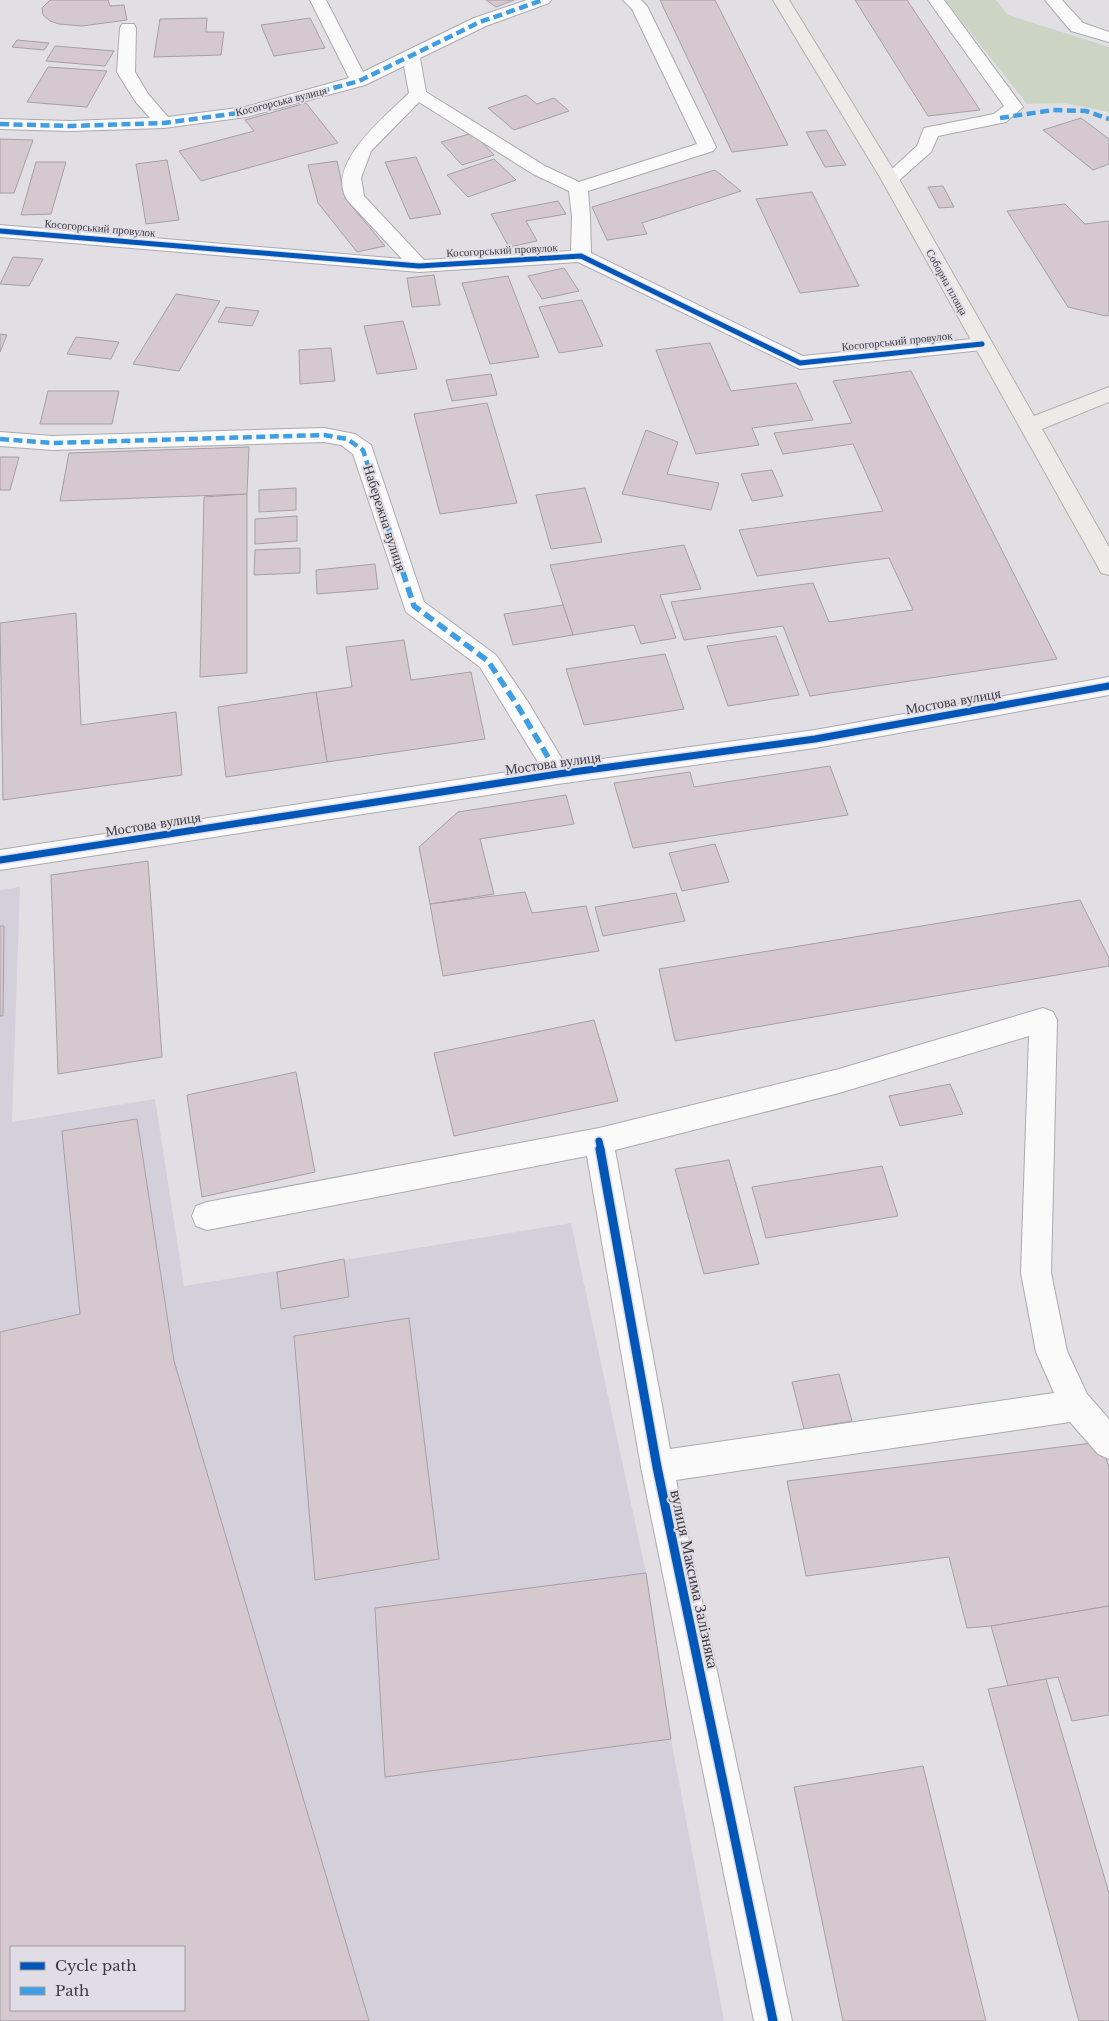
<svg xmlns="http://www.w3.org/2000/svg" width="1109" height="2021" font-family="'Libre Baskerville',serif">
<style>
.built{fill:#d4d0db;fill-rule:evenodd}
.green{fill:#ccd5c4}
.building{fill:#d6c8cf;stroke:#a4a1a4;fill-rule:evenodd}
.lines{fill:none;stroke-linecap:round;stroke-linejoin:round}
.minor-casing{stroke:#acaaae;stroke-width:2}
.major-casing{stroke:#b6aea9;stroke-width:2}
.minor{fill:#fafafb;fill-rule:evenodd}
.major{fill:#eeeae7;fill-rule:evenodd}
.quiet-far1{stroke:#3f9ee3;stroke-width:4.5;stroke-dasharray:9 4.5;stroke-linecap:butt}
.quiet{stroke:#3f9ee3;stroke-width:5.5;stroke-dasharray:11 5.5;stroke-linecap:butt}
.cycleway-far2-casing{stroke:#e0dde6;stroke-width:7}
.cycleway-far1-casing{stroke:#e0dde6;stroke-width:10}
.cycleway-casing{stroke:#e0dde6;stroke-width:12}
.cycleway-far2{stroke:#0057b8;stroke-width:5}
.cycleway-far1{stroke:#0057b8;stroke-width:7}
.cycleway{stroke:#0057b8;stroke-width:9}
.labels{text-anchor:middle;stroke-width:4;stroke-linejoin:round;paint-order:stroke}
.far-street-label{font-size:11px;fill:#3d3b3f;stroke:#e0dde6}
.street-label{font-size:14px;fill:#3d3b3f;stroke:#e0dde6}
.near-street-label{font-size:16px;fill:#3d3b3f;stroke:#e0dde6}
</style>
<rect width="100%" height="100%" fill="#e1dfe4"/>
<!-- built -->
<path class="built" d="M20,887l-8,235 143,-23 29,187 387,-63 75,350 25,166 53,282h-724v-1131zM11,1947h173v63h-173z"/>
<!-- green -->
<path class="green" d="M945,0h51l12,15 101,32v65l-45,-9 -37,1z"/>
<!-- building -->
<g class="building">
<path d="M50,0h58l2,6 14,-1 3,15 -45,6 -23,-2 -9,-3 -7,-6 -1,-7z"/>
<path d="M486,0h28l-18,7z"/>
<path d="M660,0h55l73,145 -56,7z"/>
<path d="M855,0h52l73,110 -52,6z"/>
<path d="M207,18l-1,14h18l-3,23 -67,2 6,-38z"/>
<path d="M310,18l15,30 -51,8 -13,-31z"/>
<path d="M17,40l32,3 -5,7 -32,-3z"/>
<path d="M55,46l59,5 -9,15 -59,-5z"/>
<path d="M48,67l59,4 -20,36 -60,-5z"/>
<path d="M526,95l11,9 17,-6 15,13 -55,19 -26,-22z"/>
<path d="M306,103l32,40 -137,38 -22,-30 75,-20 -9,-11z"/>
<path d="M1081,118l28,21v25l-16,6 -50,-40z"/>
<path d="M826,130l20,35 -21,2 -19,-35z"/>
<path d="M473,133l21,22 -32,10 -21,-23z"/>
<path d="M0,139l33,1 -19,53h-14z"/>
<path d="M416,157l25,57 -31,5 -25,-57z"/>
<path d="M494,159l22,21 -48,17 -21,-22z"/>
<path d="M167,160l12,60 -33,4 -10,-60z"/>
<path d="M337,161l8,37 40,48 -28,6 -39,-49 -10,-38z"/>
<path d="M36,162h30l-15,52 -30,1z"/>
<path d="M715,170l26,21 -99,32 5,11 -40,6 -15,-33z"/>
<path d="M943,186l11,21 -15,1 -11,-21z"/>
<path d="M812,192l47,94 -59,7 -44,-94z"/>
<path d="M558,201l8,13 -40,7 11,20 -28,6 -18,-33z"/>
<path d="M1065,204l20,20 24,-3v94l-3,1 -38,-9 -61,-96z"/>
<path d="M13,257l30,2 -14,27 -29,-2z"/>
<path d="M564,268l15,23 -37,8 -14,-23z"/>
<path d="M434,275l6,30 -28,2 -5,-29z"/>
<path d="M508,276l31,81 -49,7 -28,-81z"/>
<path d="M176,294l44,7 -41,70 -46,-7z"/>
<path d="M582,300l21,46 -44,7 -20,-46z"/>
<path d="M226,307l33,4 -7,15 -34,-4z"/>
<path d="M403,321l14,48 -40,5 -13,-48z"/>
<path d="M0,334l7,1 -7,17z"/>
<path d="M76,337l43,5 -8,17 -44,-5z"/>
<path d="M710,343l21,48 65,-8 17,37 -61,8 7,17 -63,9 -40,-104z"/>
<path d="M331,348l4,33 -35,3 -1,-34z"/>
<path d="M911,371l146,288 -247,37 -27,-70 -99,14 -13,-38 142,-19 16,39 84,-12 -24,-52 -132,18 -18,-46 144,-19 -30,-67 -70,10 -9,-21 78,-10 -19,-42z"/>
<path d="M491,374l6,21 -45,6 -6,-21z"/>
<path d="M48,391h71l-7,33h-72z"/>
<path d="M487,403l30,100 -77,11 -26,-100z"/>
<path d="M646,430l32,12 -11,32 52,9 -8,27 -89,-16z"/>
<path d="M249,447l-2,47 -187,7 9,-48z"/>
<path d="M0,457h19l-9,33h-10z"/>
<path d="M772,470l11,26 -31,5 -11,-27z"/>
<path d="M296,488v22l-37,2v-22z"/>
<path d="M585,488l17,54 -51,7 -15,-54z"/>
<path d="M247,494v179l-47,4 4,-180z"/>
<path d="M297,516v25l-42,3v-25z"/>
<path d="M684,545l17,44 -41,6 16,43 -35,6 -7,-19 -61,10 -23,-70z"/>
<path d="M300,548v25l-46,2 1,-25z"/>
<path d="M375,564l3,25 -61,5 -1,-24z"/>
<path d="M563,605l10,30 -60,10 -9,-31z"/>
<path d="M76,613l5,112 95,-13 6,63 -179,25 -3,-177z"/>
<path d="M776,636l23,59 -71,11 -21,-60z"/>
<path d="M404,640l7,40 60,-8 14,67 -158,23 -11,-70 36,-5 -6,-40z"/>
<path d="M665,654l19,55 -100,16 -18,-56z"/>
<path d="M316,692l11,70 -101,15 -8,-70z"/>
<path d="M830,766l18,49 -215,33 -19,-65 76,-11 4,15z"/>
<path d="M566,795l8,29 -94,15 14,55 -64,10 -11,-57 39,-35z"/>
<path d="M715,844l14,38 -47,9 -13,-38z"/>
<path d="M148,861l14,196 -104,17 -7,-199z"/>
<path d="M525,892l7,21 54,-7 13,45 -156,25 -13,-72z"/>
<path d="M676,893l9,28 -82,15 -8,-29z"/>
<path d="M1080,900l29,58v8l-434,75 -16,-72z"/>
<path d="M0,926h4l-1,90h-3z"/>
<path d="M594,1020l24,81 -164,35 -20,-83z"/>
<path d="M296,1072l19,100 -113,25 -15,-102z"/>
<path d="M950,1084l13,30 -63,12 -11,-30z"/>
<path d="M137,1119l37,242 195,660h-369v-689l80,-18 -18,-183zM11,1947h173v63h-173z"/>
<path d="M729,1160l30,104 -55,10 -29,-105z"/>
<path d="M882,1166l16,50 -132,22 -14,-51z"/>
<path d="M344,1259l5,38 -68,12 -4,-37z"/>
<path d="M409,1318l30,241 -124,21 -21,-244z"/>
<path d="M839,1374l13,47 -48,8 -12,-47z"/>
<path d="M1100,1442l9,25v139l-118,20 -24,2 -18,-71 -143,19 -19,-95z"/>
<path d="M646,1573l25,166 -286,38 -10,-169z"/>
<path d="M1109,1606v109l-37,6 -14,-44 -50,9 -17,-60z"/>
<path d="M1046,1679l63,214v128h-30l-91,-332z"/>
<path d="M923,1766l63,255h-143l-49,-234z"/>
</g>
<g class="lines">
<!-- minor casing -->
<g class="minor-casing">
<g id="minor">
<path d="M310,0h16l37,72 111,-54 53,-18h24l-2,3 -63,23 -66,32 6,34 119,74 34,16 118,-38 -65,-135 -9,-9h18l6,6 69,141 -3,4 -125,40 2,26 1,36 212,103 179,-18 7,2 3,4 -3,4 -7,2 -182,19 -222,-107 -159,10 -419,-35v-12l402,34 -54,-58c-25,-36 39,-86 61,-108l-5,-27 -39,19 -119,32 -82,11 -94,3 -70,-2v-10l70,2 80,-3 -15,-17 -18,-29 3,-44 2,-4h12l2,4 -1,44 13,22 20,23 77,-10 104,-29zM419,102l114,72 36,17 3,26 -1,34 -147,9 -60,-64 -3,-18 10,-27z"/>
<path d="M928,0h16l79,107 -17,15 -68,14 -7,16 -35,31 -6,2 -6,-2 -3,-4 36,-33 7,-18 70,-14 10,-8z"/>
<path d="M1045,0h17l21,23 26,9v10l-38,-11z"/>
<path d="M324,428l31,6 16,11 53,157 72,53 32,47 37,62 250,-34 294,-53v18l-294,53 -257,36 -558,86v-20l541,-83 -61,-100 -74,-55 -53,-158 -12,-9 -17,-3 -272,8 -52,-4v-14l52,4z"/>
<path d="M1043,1008l10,4 4,8 -6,253 16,78 20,43 22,25v40l-11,-5 -28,-32 -394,58 116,541h-38l-113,-554 -54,-311 -380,74 -11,-4 -4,-10 4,-10 11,-4 392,-74 240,-59zM1029,1036l-8,237 15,79 18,41 -384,56 -55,-299 224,-57z"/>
</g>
</g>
<!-- major casing -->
<g class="major-casing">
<path id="major" d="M773,0h16l110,179 135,237 75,-29v15l-67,27 67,118v28l-8,-2 -3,-6 -217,-388z"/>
</g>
<!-- minor -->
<use href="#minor" class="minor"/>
<!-- major -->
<use href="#major" class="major"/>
<!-- quiet-far1 -->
<g class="quiet-far1">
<path d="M1000,118l53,-8 33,1 23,8"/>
<path d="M0,124l70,2 94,-3 82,-11 113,-31 121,-59 63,-22"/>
<path d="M0,439l52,4 272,-8 23,4 16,11 14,44"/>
</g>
<!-- quiet -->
<path class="quiet" d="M377,493l37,113 74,55 31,47 39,66"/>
<!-- cycleway-far2 casing -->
<g class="cycleway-far2-casing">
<path id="cycleway-far2" d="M0,231l419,35 162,-10 219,107 182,-19"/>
</g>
<!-- cycleway-far1 casing -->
<g class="cycleway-far1-casing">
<g id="cycleway-far1">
<path d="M0,860l558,-86 257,-35 294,-53"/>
<path d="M599,1141l2,9"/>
</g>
</g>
<!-- cycleway casing -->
<g class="cycleway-casing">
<path id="cycleway" d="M600,1149l57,318 116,554"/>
</g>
<!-- cycleway-far2 -->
<use href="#cycleway-far2" class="cycleway-far2"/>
<!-- cycleway-far1 -->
<use href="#cycleway-far1" class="cycleway-far1"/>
<!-- cycleway -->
<use href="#cycleway" class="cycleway"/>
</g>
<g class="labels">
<!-- far-street labels -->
<g class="far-street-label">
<text transform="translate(281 101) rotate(-14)" y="4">Косогорська вулиця</text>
<text transform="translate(100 228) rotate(5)" y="4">Косогорський провулок</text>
<text transform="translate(502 250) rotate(-3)" y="4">Косогорський провулок</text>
<text transform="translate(947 282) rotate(61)" y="4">Соборна площа</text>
<text transform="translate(897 341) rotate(-6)" y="4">Косогорський провулок</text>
</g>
<!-- street labels -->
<g class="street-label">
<text transform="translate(385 518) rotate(72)" y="5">Набережна вулиця</text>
<text transform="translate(953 701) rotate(-10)" y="5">Мостова вулиця</text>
<text transform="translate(553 763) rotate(-8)" y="5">Мостова вулиця</text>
<text transform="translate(153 824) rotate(-9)" y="5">Мостова вулиця</text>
</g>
<!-- near-street labels -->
<g class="near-street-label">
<text transform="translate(695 1579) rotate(78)" y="6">вулиця Максима Залізняка</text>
</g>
</g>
<!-- legend -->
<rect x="10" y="1946" width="175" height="65" fill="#e0dde6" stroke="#9f9ca3"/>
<rect x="20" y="1962" width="25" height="8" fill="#0057b8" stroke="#9f9ca3"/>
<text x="55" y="1971" font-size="15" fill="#3d3b3f">Cycle path</text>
<rect x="20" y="1987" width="25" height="8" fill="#3f9ee3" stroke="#9f9ca3"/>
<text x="55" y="1996" font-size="15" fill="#3d3b3f">Path</text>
</svg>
